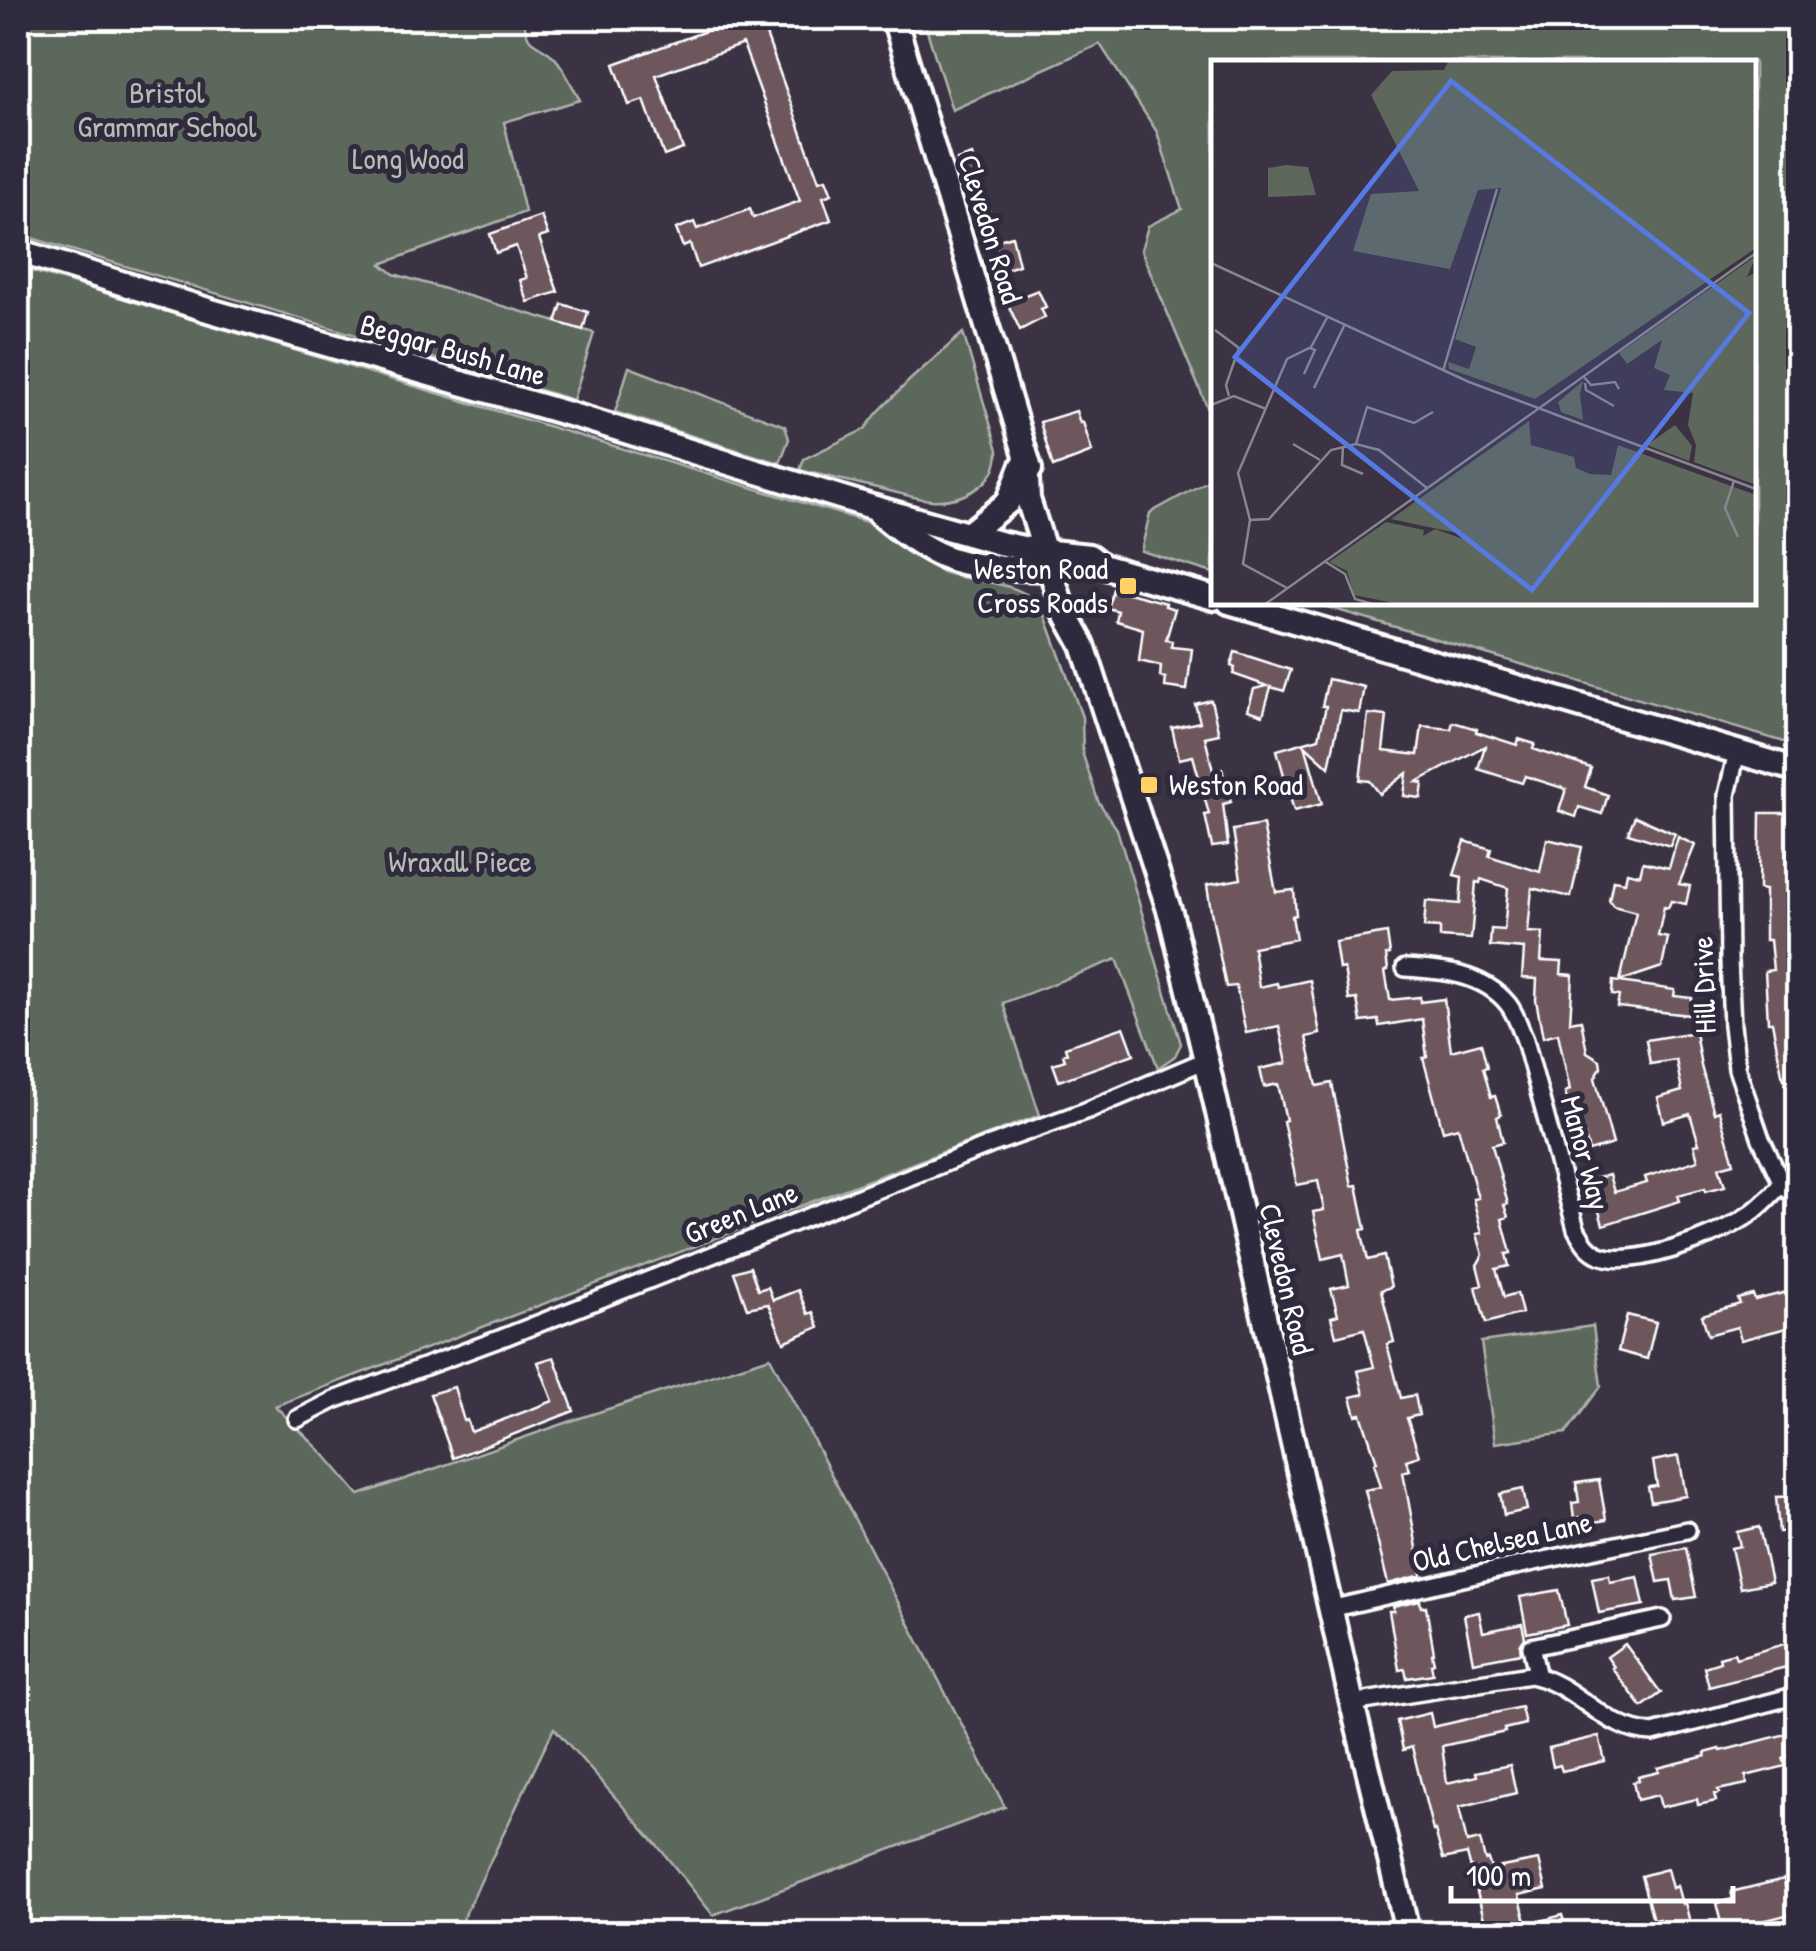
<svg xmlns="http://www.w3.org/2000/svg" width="1816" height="1951" font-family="'Patrick Hand',sans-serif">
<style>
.green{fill:#5d675b;stroke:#aeb3ad;stroke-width:2.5}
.building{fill:#6d565b;stroke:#fff;stroke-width:2.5}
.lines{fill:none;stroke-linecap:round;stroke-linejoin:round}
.street-casing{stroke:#fff;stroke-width:22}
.secondary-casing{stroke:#fff;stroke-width:30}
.street{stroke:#2f2a3d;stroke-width:15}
.secondary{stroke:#2f2a3d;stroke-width:22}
.poi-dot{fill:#ffd166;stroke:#2f2a3d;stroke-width:4}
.labels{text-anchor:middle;stroke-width:10;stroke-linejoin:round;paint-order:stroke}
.park-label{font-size:30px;fill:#b6bbb5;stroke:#2f2a3d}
.street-label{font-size:30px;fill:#fff;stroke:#2f2a3d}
.poi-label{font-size:30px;fill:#fff;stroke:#2f2a3d;text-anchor:end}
.inset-road{fill:none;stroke:#89858e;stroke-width:2.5}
.view{fill:#567ae2;fill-opacity:0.15;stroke:#567ae2;stroke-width:5}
.inset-edge{fill:none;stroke:#fff;stroke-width:5}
</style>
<rect width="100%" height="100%" fill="#3b3343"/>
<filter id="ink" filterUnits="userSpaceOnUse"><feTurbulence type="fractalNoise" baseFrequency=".01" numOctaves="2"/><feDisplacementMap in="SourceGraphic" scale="20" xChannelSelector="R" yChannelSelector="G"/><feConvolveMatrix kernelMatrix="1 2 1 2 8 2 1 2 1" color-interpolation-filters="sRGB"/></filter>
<g filter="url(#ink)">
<!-- green -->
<g class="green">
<path d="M18,18h506c3,31 10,21 29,38 11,10 19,31 27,44l-76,22 21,90 -144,52 13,10 200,59 -21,67 -555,-166z"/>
<path d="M923,18h875v728l-484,-143 440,-1v-540h-540l-1,359 -72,-171 7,-24 34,-17 -25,-77 -57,-88 -148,66z"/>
<path d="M18,267l852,256c23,17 47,38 73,49 34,13 81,6 101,40l38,105 1,38 15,46 19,28 64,215 -6,12 -17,12 -41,-109 -114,44 37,112 -765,291 49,48 35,41 221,-77 190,-61 235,450 -292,108 -56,-70 -103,-117 -98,205h-438z"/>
<path d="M963,333l35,117c0,35 -35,52 -67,50 -15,-1 -31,-7 -46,-10 -28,-7 -57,-13 -85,-20l4,-11 61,-30 13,-17 33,-33z"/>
<path d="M629,367l156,59 4,13 -9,24 -165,-51z"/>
<path d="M1213,478v95l-72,-22 9,-38z"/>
<path d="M1593,1326l8,60 -35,47 -71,10 -14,-101z"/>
</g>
<!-- building -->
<g class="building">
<path d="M742,18h18l59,163 7,-2 6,15 -9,3 8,23 -133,48 -8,-24 -7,3 -7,-18 18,-7 3,7 53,-20 3,9 47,-17 -57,-157 -87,31 27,74 -19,7 -20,-56 -15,5 -15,-41z"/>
<path d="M972,155l23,74 -15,5 -23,-74z"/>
<path d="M541,216l7,19 -9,3 19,54 -30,10 -8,-22 7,-2 -11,-32 -20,7 -6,-19z"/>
<path d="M1012,236l7,29 -15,5 -9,-29z"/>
<path d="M1038,290l8,17 -5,2 4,8 -25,13 -13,-28z"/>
<path d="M562,304l26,8 -5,18 -27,-8z"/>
<path d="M1076,411l4,12 3,-1 9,30 -39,15 -13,-45z"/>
<path d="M1113,589l53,14 -1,3 10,3 -9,31 6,1 -1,6 21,2 -5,41 -22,-3 1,-9 -6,-1 1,-11 -22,-5 4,-32 -27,-8 2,-10 -11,-3z"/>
<path d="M1235,652l56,18 -7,21 -13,-4 -8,28 -15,-5 6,-21 13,-3 -34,-12 2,-6 -4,-2z"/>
<path d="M1328,679l36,8 -5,26 -18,-3 -12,57 -24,-22 17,59 -28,7 -17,-61 42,-12 7,-32h-4z"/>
<path d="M1211,700l8,34 -14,3 8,34 9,-2 9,33 -8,2 5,41 -16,2 -7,-32 4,-1 -16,-58 -14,3 -7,-31 28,-6 -5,-18z"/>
<path d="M1368,714l19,2 -4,35 35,4 4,-29 29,3 2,-7 24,7 -1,3 41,13 2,-6 16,5 -2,5 58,19 -6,19 23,8 -6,19 -23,-7 -3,10 -17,-6 7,-22 -41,-13 -3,7 -44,-14 7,-23 -68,36 6,1 -2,15 -17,-2 3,-23 -27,21 -10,-13 -10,-1z"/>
<path d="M1760,813h26v130l12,-1v172l-16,-40 -10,-52h-4l-3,-51 8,-1 -3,-30h-5v-50l-6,-1z"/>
<path d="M1635,816l40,18 -5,12 -42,-13z"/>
<path d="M1263,825l13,67 18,-2 2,25 -4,1 4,23 -43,8 6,40 18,-4 1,4 32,-7 10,54 -14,3 11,49 15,-3 20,103 5,-1 9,44 -5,1 7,30 16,-4 7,31 -10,3 13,52 -7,2 14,54 14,-3 4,20 -12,3 12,38 -13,4 4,10 -7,2 19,103 -34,9 -23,-94 16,-3 -7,-24 3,-1 -16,-48 -5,1 -5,-18 13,-3 -6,-23 16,-4 -10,-38 -28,7 -5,-19 7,-2 -7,-26 18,-4 -6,-31 -20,5 -10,-47 11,-2 -6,-29 -21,4 -14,-64 3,-1 -8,-36 -14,3 -4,-18 27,-6 -8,-37 -33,7 -10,-47 -10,1 -15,-76 -4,-26 34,-6 -8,-49z"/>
<path d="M1678,837l17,8 -16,39 11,2 -4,18 -15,-3 -3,7 -4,-1 -6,29 10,2 -6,29 -42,14 16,-69 -23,-6 -4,-6 4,-20 12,2 2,-10 13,3 3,-13 26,6z"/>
<path d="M1547,839l35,8 -11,50 -39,-9 -4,44 15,1 -2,28 21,1 -1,12 12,1 -3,47 11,-2 6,32 13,8 1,7 -6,11 18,66 -24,7 -10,-36 -7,2 -7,-25 5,-2 -12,-57 -15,4 -7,-37 1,-21 -15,-1 2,-29 -34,-3 1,-17 13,1 4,-42 -27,-9 -1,4 -4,-1 -5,57 -31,-2v-9l-16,-1 2,-26 34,3 2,-27 -8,-2 11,-34 26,8 -2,7 51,16z"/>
<path d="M1387,933l3,21 -4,1 2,15 -3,1 5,29 30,-3v5l24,-3 7,52 30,-8 6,24 -4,1 8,29 4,-1 6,19 -4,2 6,25 -11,3 16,59 -4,1 4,12 -6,2 9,34 -5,1 3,12 -13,3 8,28 13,-4 5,20 -36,10 -10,-36 6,-2 -5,-20 6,-10 -6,-21 5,-1 -9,-34 5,-1 -20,-71 -15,4 -20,-73 4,-1 -5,-38 -43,7 -1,-6 -17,2 -4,-23 -8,1 -5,-32 -5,1 -4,-27z"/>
<path d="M1613,981l62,9 -1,6 18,2 -2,17 -73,-8 2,-11 -7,-1z"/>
<path d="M1124,1027l10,27 -75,27 -6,-17 12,-4 -2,-5 4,-2 -2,-6z"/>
<path d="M1695,1032l6,34 13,47 5,-2 15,52 -15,4 6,19 -19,5 -1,-3 -27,7 2,6 -77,24 -8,-28 3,-1 -4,-17 15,-4 5,17 33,-9 -2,-6 53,-17 -4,-15 5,-1 -9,-30 -26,8 -6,-24 24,-7 -6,-31 -26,4 -4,-24z"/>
<path d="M750,1267l8,23 10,-3 5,13 25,-10 10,24 5,-2 6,15 -35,15 -16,-38 -21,4 -13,-36z"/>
<path d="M1795,1290l3,12v23l-57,15 -4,-13 -29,8 -6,-20 38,-11 -2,-5 15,-4 2,5z"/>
<path d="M1627,1315l29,7 -9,37 -29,-8z"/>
<path d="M554,1357l20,54 -121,47 -23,-64 24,-7 10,34 3,-1 4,12 82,-31 -15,-39z"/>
<path d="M1679,1456l7,40 -35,6 -3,-15 9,-1 -4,-25z"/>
<path d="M1599,1480l7,40 -23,4 -1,-7 -8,1 -2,-15 7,-1 -3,-19z"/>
<path d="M1523,1489l4,21 -23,5 -4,-21z"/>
<path d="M1798,1496v35l-19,1 -3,-35z"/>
<path d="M1759,1527l12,55 -31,6 -9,-40 9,-2 -3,-14z"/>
<path d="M1686,1548l10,49 -21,3 -4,-20 -13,2 -6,-28z"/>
<path d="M1609,1575l1,7 28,-5 6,28 -45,8 -7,-35z"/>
<path d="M1559,1590l8,35 -40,8 -7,-36z"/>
<path d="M1420,1600l1,7 5,-1 8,47 -2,1 2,9 -3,1 2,10 -26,4 -2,-9 -6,1 -10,-59h5l-1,-5z"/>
<path d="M1479,1612l4,20 39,-8 3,14 -5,7 1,8 -48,9 -9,-47z"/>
<path d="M1798,1640v24l-89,23 -5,-20 16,-5 -1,-5 15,-4 2,5z"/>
<path d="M1625,1644l36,49 -19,14 -30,-39 2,-1 -7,-10z"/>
<path d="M1521,1707l4,17 -21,5 1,3 -63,14 5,37 30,-7 -1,-4 34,-7 6,28 -57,14 8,36 13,-3 5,20 3,-1 3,10 48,-9 7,29 -27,6 8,30 35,-10 6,19h-80l-21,-80 -24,5 -8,-29 -2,1 -21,-84 -9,3 -6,-29 33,-8 3,14z"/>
<path d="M1798,1731v23l-15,4 3,8 -40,10 1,8 -29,6 1,3 -5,1 2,7 -18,4 -1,-6 -36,8 -3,-12 -21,5 -4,-18 6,-1 -1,-4 21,-5 -1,-4 48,-12 -1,-3 15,-4 1,2z"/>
<path d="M1599,1736l6,25 -43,10 -2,-6 -7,2 -4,-19z"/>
<path d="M1667,1869l5,19 5,-2 5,18 3,-1 8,31h-30l-4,-15 -6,1 -12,-44z"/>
<path d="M1784,1879l1,7 13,-4v30l-75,19 -7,-28 17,-4 -2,-7z"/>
</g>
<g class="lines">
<!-- street casing -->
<g class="street-casing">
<g id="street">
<path d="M1737,752l-10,43 2,166 3,64 5,44 24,70 21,44 16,18"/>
<path d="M1405,968c36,2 78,5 103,36 8,10 12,24 17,36l51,189c6,10 10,19 21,25 33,17 121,-18 150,-38 14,-9 24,-20 35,-33"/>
<path d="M297,1419l37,-19 168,-62 488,-193 98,-35 118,-50"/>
<path d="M1330,1609l167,-39 190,-40"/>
<path d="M1538,1677l-7,-30 131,-28"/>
<path d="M1352,1703l178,-28c46,8 75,57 123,58l145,-38"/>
</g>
</g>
<!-- secondary casing -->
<g class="secondary-casing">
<g id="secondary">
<path d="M894,18l136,451"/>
<path d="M18,251l193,60 375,108 286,88 127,36 34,7 56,6 13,10 112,32"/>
<path d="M1026,458l2,41 35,110 20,36 88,271 35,144 146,643 56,231"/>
<path d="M880,514c21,18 48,38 74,46 32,10 77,8 110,9"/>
<path d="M968,534l40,-32 15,-37"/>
<path d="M1229,602l569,168"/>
</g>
</g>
<!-- street -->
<use href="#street" class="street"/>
<!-- secondary -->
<use href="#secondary" class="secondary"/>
</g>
</g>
<!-- markers -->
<g class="poi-dot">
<rect x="1118" y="576" width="20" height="20" rx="5"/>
<rect x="1139" y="775" width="20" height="20" rx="5"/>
</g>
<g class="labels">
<!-- park labels -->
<g class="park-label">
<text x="167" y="103">Bristol<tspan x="167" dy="34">Grammar School</tspan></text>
<text x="408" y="169">Long Wood</text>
<text x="460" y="872">Wraxall Piece</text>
</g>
<!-- street labels -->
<g class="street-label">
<text transform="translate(990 229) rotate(73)" y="10">Clevedon Road</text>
<text transform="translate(453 350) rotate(16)" y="10">Beggar Bush Lane</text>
<text transform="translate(1704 985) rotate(-92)" y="10">Hill Drive</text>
<text transform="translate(1585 1153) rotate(75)" y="10">Manor Way</text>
<text transform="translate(741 1213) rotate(-22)" y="10">Green Lane</text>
<text transform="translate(1286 1279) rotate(77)" y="10">Clevedon Road</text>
<text transform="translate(1502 1542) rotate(-13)" y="10">Old Chelsea Lane</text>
</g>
<!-- poi labels -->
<g class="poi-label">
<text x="1108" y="579">Weston Road<tspan x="1108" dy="34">Cross Roads</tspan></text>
<text x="1169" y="795" text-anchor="start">Weston Road</text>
</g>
</g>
<!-- overview -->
<g transform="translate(1211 60)">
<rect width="545" height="545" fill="#3b3343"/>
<path d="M238,0h307v188l-221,151 -86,-30 -1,-7 21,7 7,-22 -21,-8 46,-151 -23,2 -28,79 -97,-18 18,-57 48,-3 -48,-96 21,-24 52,-1zM75,105l22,2 8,28 -48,2v-29zM545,196l-9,21 9,-5v213l-62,-23 2,-17 -8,-20 5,-32 -29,-3 6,-15 -16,-7 8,-28 -35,24 -8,-11zM372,321l-3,13 3,26 -22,-8 -3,-10zM318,361l2,24 43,12 2,11 14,6 21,1 7,-30 138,50v110h-352l-50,-10 -7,-24 -18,-9 57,-40 38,8 -1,6 12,-7 28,10 -2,-5 -70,-15zM464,365l17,21 -3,15 -42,-16z" fill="#5d675b"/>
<path class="inset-road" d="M0,203l258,119 88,33M4,270l24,18 -13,37 3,11M232,311l54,-182M93,314l11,-24 -5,-2M373,317l7,8 24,-3 4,7M374,323l1,7 28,16M103,328l31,-64M0,345l23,-9 32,13M343,354l202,75M82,384l27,16M145,384l11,-37 47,16 19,-11M132,386l-1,19 21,9M523,421l-9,27 13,29M39,460l-12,-47 49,-114 24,-12 17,-31M113,501l21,13 10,25 21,6M76,528l-44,-24 7,-44 19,-1 62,-69 25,-6 23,6 48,38M53,545l492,-352"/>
<path class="view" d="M240,21l298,232 -217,277 -297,-233z"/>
<rect width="545" height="545" class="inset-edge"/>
</g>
<!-- margin -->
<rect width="1816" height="1951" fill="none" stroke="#2f2a3d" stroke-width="60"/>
<rect x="30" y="30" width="1756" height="1891" fill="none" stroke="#fff" stroke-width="4" filter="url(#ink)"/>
<!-- scale -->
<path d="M1451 1886v15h282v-15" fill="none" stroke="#ffffff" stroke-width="5"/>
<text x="1466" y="1886" font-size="30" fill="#ffffff" stroke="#2f2a3d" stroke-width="8" paint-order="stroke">100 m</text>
</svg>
